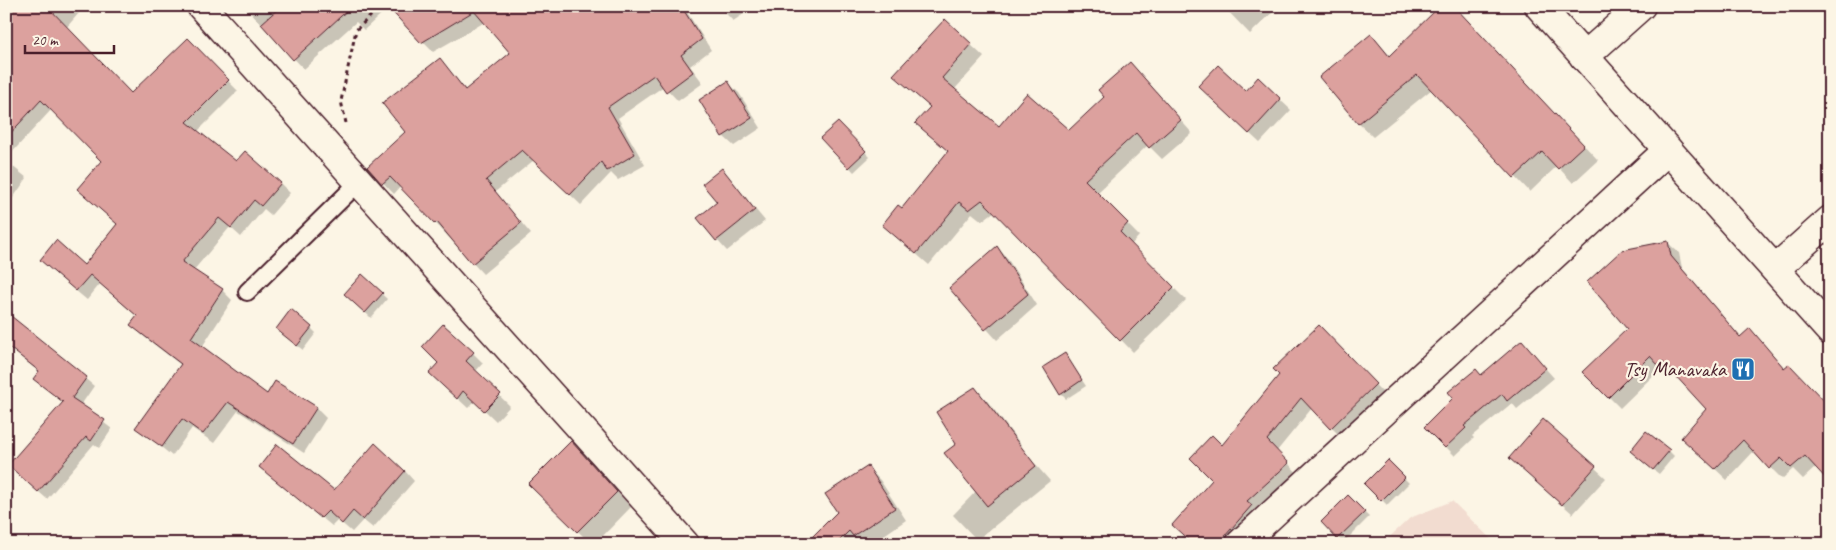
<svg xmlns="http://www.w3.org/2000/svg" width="1836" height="550" font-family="Caveat,sans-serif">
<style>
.built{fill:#f2dcd0}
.shadow{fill:#0003}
.building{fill:#dca19e;stroke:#4a1f2b}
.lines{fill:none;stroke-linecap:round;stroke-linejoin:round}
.service-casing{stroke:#4a1f2b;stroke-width:20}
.minor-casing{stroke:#4a1f2b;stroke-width:31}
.secondary-casing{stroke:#4a1f2b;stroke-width:31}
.path{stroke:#4a1f2b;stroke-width:3;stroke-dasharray:4 4;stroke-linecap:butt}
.service{stroke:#fcf5e5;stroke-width:16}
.minor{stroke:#fcf5e5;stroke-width:28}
.secondary{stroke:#fcf5e5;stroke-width:28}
.labels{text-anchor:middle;stroke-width:4.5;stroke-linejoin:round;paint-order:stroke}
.poi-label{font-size:21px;fill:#4a1f2b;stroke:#fcf5e5;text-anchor:end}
</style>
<rect width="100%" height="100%" fill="#fcf5e5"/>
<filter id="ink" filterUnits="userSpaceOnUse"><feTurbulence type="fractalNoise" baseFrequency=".02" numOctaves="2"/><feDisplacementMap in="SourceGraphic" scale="10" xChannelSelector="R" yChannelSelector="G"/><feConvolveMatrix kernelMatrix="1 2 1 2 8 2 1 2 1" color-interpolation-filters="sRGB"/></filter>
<g filter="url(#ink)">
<!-- built -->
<path class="built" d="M1452,501l44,43h-114l28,-26z"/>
<!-- shadow -->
<g class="shadow">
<path d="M6,6h79l-19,22 65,67 57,-55 50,51 -41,41 39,31 44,20 10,10 -19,22 -7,-6 -23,28 -11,-10 -37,44 29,19 10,10 -30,47 65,49 9,-14 40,26 10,10 -22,35 -66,-42 -24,32 -22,-15 -20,28 -35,-29 44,-62 -39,-30 -10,-10 6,-8 -38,-33 -13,16 -36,-30 34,-4 33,-41 -40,-36 24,-28 -50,-52 -46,50z"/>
<path d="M244,6h439l28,44 -21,16 13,17 -25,18 -14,-15 -46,32 27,47 -27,15 -7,-7 -30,32 -47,-45 -39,32 36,42 -48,40 -82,-88 -7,8 -26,-27 38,-35 33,-73 27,31 46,-37 -27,-31 -52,30 -44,-45 -25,23 -8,-8 -52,47z"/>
<path d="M719,6h37l-23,15z"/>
<path d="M1223,6h60l-6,7 -2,-3 -25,24z"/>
<path d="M1462,16l136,144 -25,23 -16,-17 -27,26 -98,-103 -59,48 -15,-14 13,-88 19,21z"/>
<path d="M971,45l13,12 -30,33 45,38 70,3 37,-34 24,-33 62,69 -30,26 -14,-14 -51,48 42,43 -8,9 55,55 -53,52 -138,-141 -13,10 -10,-8 -43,52 -46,-40 19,-15 47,-58 -32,-29 14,-15 -36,-33z"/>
<path d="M1258,79l33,31 -31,33 -50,-46 36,-4z"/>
<path d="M728,83l11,10 22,35 -27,18 -11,-10z"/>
<path d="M838,124l32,33 -16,15 -32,-34z"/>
<path d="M6,161l21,17 -21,30z"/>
<path d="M722,169l43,52 -38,30 -10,-11z"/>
<path d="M1667,242l12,11 3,15 59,70 20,3 24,28 31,98 -13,12 -10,-10 -11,10 -28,-28 -27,29 -33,-31 14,-40 -34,-37 -4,3 -8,-8 -42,41 -36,-36 44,-43z"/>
<path d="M997,247l10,11 30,47 -40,35 -47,-52z"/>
<path d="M362,276l25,23 -16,19 -25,-24z"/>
<path d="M6,313l88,73 -13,19 31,24 -13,19 -5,-4 -47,55 -30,-26 47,-70 -30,-24 5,-7 -33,-27z"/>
<path d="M311,328l5,5 -13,17 -21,-16z"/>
<path d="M1329,337l57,59 -44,42 -30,-30 -35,43 22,24 -61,69h-64l9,-9 31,-55 8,-33z"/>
<path d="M1522,342l32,36 -37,31 -5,-6 -40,33 2,2 -19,18 -29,-29 28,-29z"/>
<path d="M473,353l10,10 -8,9 35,34 -14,15 -21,-20 -7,7 -27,-25 -1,-20z"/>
<path d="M1064,354l22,32 -20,13 -5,-5z"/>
<path d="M975,388l13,14 34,44 -2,1 30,34 -73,59 -24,-25 59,-61z"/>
<path d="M1543,421l63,57 -33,36 -52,-46z"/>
<path d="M571,443l60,64 -36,37h-4l-61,-60z"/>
<path d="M1669,451l5,5 -15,18 -23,-18z"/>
<path d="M1388,462l21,21 -22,22 -21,-21z"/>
<path d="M260,467l75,24 70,-20 9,10 -41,47 -10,-8 -11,12 -14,-12 -6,6z"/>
<path d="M868,468l12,12 26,40 -35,24h-57l25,-32z"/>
<path d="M1348,497l21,20 -26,26 -20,-21z"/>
</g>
<!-- building -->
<g class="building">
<path d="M6,6h41l84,87 57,-55 41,42 -42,42 49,39 9,-10 36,32 -20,23 -7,-6 -23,28 -12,-10 -37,44 41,27 -32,49 76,56 8,-13 42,26 -24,37 -65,-42 -25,32 -21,-15 -20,28 -27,-19 46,-64 -51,-39 7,-9 -47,-41 -14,16 -36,-31 16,-20 28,25 33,-41 -40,-35 24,-28 -60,-61 -35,38z"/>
<path d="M281,6h71l-59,54 -32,-36z"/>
<path d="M387,6h294l21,33 -21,16 12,17 -27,20 -12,-17 -46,32 27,47 -28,17 -6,-9 -31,33 -48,-45 -36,30 35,43 -49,41 -35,-42 -2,2 -45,-47 -8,7 -15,-17 38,-35 -23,-29 58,-45 25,32 45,-37 -36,-42 -53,32z"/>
<path d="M1440,6h14l130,139 -26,24 -16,-17 -28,26 -97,-103 -59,49 -39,-47 52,-43 18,22z"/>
<path d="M945,19l27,25 -30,34 57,48 28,-33 42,37 35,-33 -6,-7 32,-28 51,58 -32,28 -13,-15 -51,47 43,43 -8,9 54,55 -54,54 -138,-141 -13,10 -10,-8 -43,52 -34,-29 16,-20 4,3 46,-57 -33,-28 15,-16 -37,-32z"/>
<path d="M1218,65l28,26 12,-14 23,22 -32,35 -51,-48z"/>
<path d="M728,81l24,37 -30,19 -23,-37z"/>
<path d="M838,122l28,29 -18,17 -28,-30z"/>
<path d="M722,168l33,42 -39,31 -19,-23 20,-16 -15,-18z"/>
<path d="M1668,241l3,15 69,81 10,-9 34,40 5,-4 41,43v76l-25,-27 -14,12 -10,-10 -12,11 -26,-29 -28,29 -34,-31 25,-29 -44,-48 -4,4 -8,-9 -42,42 -26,-26 45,-43 -40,-47 35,-32z"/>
<path d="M997,246l31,48 -43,36 -36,-42z"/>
<path d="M362,274l21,19 -18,20 -21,-19z"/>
<path d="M291,309l21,18 -15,19 -21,-17z"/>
<path d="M6,312l81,65 -15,21 33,22 -14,21 -5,-4 -48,55 -30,-27 55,-63 -30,-23 6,-8 -33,-26z"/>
<path d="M443,324l31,28 -8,9 35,33 -17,17 -21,-20 -6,8 -28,-26 9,-10 -16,-16z"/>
<path d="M1319,325l57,59 -46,45 -29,-31 -34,42 22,23 -42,38 5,4 -34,39h-25l-21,-19 40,-45 -22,-22 22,-23 10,10 57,-70 -6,-6z"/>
<path d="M1522,340l24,28 -39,33 -5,-7 -38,32 2,2 -21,20 -21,-21 29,-29 -5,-6 28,-23 5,6z"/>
<path d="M1065,353l17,27 -22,15 -17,-28z"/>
<path d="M975,387l61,79 -49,40 -43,-53 12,-9 -20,-32z"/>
<path d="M1543,419l53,47 -34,39 -53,-47z"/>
<path d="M1646,431l24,19 -17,20 -23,-19z"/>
<path d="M571,441l46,51 -40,40 -49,-48z"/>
<path d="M375,443l30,28 -42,49 -10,-9 -11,13 -14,-13 -7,7 -62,-51 18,-23 57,46z"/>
<path d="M1388,460l17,17 -24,24 -17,-17z"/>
<path d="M868,466l27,42 -42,28 -4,-5 -13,13h-31l32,-32 -12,-18z"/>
<path d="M1348,495l17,17 -28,27 -16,-17z"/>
</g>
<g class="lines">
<!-- service casing -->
<g class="service-casing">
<path id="service" d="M247,292l112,-110"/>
</g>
<!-- minor casing -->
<g class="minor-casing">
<g id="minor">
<path d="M201,6l484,538"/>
<path d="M1584,57l57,-51"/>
<path d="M1775,269l55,-49"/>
<path d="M1240,544l428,-394"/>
</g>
</g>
<!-- secondary casing -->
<g class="secondary-casing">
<path id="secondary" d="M1539,6l291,325"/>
</g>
<!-- path -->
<path class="path" d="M346,123l-5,-22 15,-71 25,-24"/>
<!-- service -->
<use href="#service" class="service"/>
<!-- minor -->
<use href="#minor" class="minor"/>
<!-- secondary -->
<use href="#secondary" class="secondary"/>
</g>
</g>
<!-- icons -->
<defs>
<g id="restaurant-square" transform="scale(1.25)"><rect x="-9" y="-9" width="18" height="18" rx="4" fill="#1f6fb2" stroke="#fcf5e5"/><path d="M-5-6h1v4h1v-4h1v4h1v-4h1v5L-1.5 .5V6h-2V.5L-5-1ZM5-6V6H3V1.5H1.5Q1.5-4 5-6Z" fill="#fff"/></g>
</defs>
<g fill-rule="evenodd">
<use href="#restaurant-square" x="1743" y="369"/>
</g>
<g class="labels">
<!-- poi labels -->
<g class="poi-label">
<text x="1726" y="376">Tsy Manavaka</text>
</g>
</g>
<!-- margin -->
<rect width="1836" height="550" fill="none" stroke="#fcf5e5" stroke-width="25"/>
<rect x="12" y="12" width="1811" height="525" fill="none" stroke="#4a1f2b" stroke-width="2" filter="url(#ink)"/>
<!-- scale -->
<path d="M25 45v8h89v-8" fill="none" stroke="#4a1f2b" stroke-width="2.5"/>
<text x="32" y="45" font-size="15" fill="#4a1f2b" stroke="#fcf5e5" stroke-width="4" paint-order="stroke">20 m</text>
</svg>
